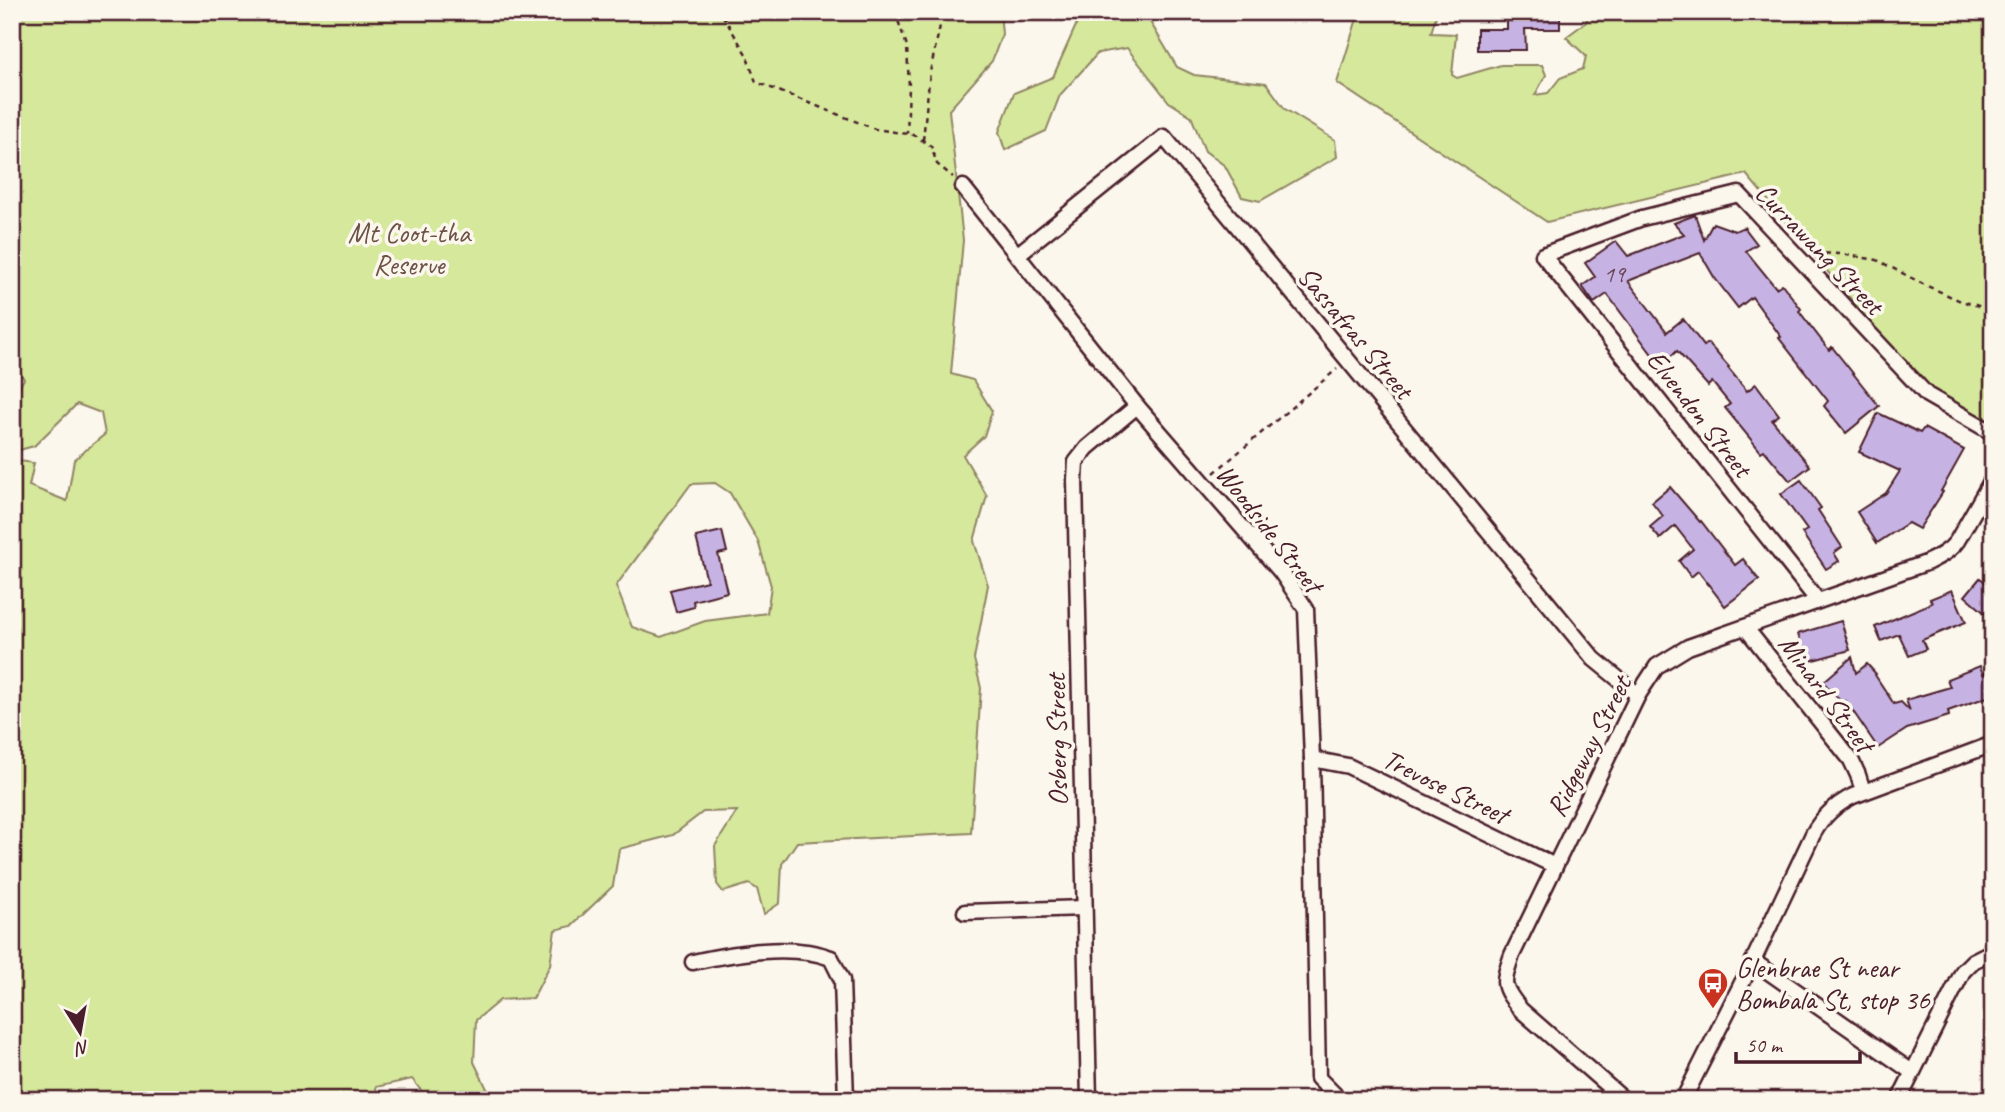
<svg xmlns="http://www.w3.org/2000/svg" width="2005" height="1112" font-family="Caveat,sans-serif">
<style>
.green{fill:#d5e89c;stroke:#908464;stroke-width:2;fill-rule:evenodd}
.building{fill:#c7b3e3;stroke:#4a1f2b;stroke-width:2}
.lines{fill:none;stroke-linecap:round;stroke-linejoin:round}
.minor-casing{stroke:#4a1f2b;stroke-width:19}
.path{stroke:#4a1f2b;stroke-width:2.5;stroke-dasharray:5 5;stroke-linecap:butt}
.minor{stroke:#fbf7ec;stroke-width:14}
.labels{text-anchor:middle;stroke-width:7;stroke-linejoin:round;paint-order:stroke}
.number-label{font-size:24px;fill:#694459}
.park-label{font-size:28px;fill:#6d5147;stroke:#fbf7ec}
.street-label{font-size:28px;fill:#4a1f2b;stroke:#fbf7ec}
.poi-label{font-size:28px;fill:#4a1f2b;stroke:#fbf7ec;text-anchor:start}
</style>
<rect width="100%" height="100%" fill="#fbf7ec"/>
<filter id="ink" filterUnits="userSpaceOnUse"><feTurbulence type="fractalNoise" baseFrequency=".0143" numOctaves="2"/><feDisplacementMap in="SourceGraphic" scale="14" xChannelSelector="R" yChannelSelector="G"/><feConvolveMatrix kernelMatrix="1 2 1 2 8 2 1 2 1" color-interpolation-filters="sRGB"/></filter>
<g filter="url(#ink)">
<!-- green -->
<g class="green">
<path d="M12,12h988l2,22 -10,27 -43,49 14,130 -12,134 22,6 19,31 -8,25 -21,19 24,41 -13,45 14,44 -14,74 7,29 -10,145 -174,9 -15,22 -2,39 -16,11 -7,-25 -8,-5 -26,8 -6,-8 -2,-38 22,-35 -34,1 -30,23 -54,14 -6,37 -42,40 -16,4 -5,35 -17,33 -33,2 -24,20 -2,42 17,35 -64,1 -15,-19 -36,8 2,13h-366v-640l22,3 -5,23 38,15 7,-41 31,-26 -4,-21 -24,-9 -43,42 -22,6v-53l12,-20 -12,-20zM715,483l15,10 28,48 13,45 -4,27 -62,8 -44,16 -29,-10 -16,-41 75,-102z"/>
<path d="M1082,12h65l2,8 28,47 17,8 72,8 19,26 50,31 2,17 -77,44 -18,-4 -17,-31 -20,-15 -14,-35 -22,-14 -42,-54 -29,5 -38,42 -14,36 -41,19 -6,-18 15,-39 39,-16z"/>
<path d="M1359,12h78l-6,21 25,1 -4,41 5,3 44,-13h41l4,10 -11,20 13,-2 12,-15 23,-9 3,-13 -20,-19 20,-15 4,-10h403v411l-72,-40 -175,-209 -199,48 -210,-139z"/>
</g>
<!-- building -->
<g class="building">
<path d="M1507,12h53v17h-35l1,21h-49v-21h30z"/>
<path d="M1695,215l9,25 9,-17 22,8 9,-4 13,17 -11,7 30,37 6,-4 19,25 -2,2 30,39 3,-3 47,59 -33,27 -22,-27 4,-5 -49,-63 2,-1 -29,-40 -14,11 -24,-31 -14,-24 -72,28 39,51 16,-13 21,27 4,-3 21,24 -1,1 19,23 9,-7 9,12 14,19 -7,5 38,46 -20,15 -26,-31 -3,2 -36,-44 5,-4 -18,-22 -4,4 -31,-35 -17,14 -53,-71 -13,9 -12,-17 13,-9 -10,-14 31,-22 12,15 56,-22 -10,-11z"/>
<path d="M1878,413l42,20 4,-5 40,22 -23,41 2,1 -24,37 -11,-6 -31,20 -20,-31 29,-19 14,-22 -41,-19z"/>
<path d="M1801,480l20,28 -3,2 24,37 -8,6 5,8 -13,8 -24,-36 5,-3 -26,-36z"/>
<path d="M1670,487l30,35 1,-1 34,44 8,-6 16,21 -34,26 -27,-35 -7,6 -12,-16 14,-12 -18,-23 -15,13 -10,-12 13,-11 -11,-14z"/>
<path d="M722,531l5,21 -9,2 9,38 -34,9 1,6 -18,5 -6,-22 37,-9 -11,-44z"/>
<path d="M1980,578l13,10v32l-28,-24z"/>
<path d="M1952,590l14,32 -44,18 4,9 -17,7 -10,-22 -18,7 -6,-14 57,-24 -2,-4z"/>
<path d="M1841,621l9,29 -44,12 -8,-28z"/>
<path d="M1852,657l4,16 11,-9 9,10 -1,1 19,29 7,-2 9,9 -4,-11 44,-13 -3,-8 33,-13 3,8 10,-5v26l-45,16 1,5 -42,13 -29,19 -32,-47 -3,3 -20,-22z"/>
</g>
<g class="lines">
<!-- minor casing -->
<g class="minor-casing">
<g id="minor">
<path d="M963,187l174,219 144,166 25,37 6,150 6,319 22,22"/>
<path d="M1017,255l147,-118 430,522 44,36"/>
<path d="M1818,601l-275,-346 99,-37 97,-24 188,201 66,38"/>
<path d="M1745,627l106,133 7,15 5,16"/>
<path d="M1312,759l36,7 207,100"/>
<path d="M965,912l119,-4"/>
<path d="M1753,961l159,111"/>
<path d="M693,962c42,-9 98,-19 138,-4l11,22 4,120"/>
<path d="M1089,1100l-14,-620 1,-18 11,-14 50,-42"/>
<path d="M1624,1100l-103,-90c-20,-25 -19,-26 -9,-55l126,-260 19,-29 31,-19 238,-84c12,-6 23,-11 31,-22l36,-63"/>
<path d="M1683,1100l70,-139 60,-127c10,-18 22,-29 40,-38l140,-52"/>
<path d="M1899,1100l64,-129 10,-10 20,-10"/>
</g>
</g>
<!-- path -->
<g class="path">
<path d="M713,12l10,4 23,38 10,28 119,47 39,6 17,11 6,18 16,13"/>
<path d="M895,12l12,34 2,41 -2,47"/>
<path d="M923,140l7,-68 13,-60"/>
<path d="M1993,140l-4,3 4,27"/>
<path d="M1815,253l26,1 36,6 48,25 36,16 32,9"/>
<path d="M1214,473l123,-104"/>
</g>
<!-- minor -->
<use href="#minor" class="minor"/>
</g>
</g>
<!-- icons -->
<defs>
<g id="bus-pin" transform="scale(1.575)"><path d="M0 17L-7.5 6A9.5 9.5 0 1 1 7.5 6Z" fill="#c8321e" stroke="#fbf7ec"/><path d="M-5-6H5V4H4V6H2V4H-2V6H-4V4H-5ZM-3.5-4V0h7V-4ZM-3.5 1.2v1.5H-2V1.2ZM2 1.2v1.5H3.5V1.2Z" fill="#fff"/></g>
</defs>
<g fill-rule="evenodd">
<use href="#bus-pin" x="1713" y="983"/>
</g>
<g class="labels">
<!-- number labels -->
<g class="number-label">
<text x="1614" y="282">19</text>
</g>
<!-- park labels -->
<g class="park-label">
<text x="409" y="242">Mt Coot-tha<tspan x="409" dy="32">Reserve</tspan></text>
</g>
<!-- street labels -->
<g class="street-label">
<text transform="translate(1820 248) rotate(46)" y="10">Currawang Street</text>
<text transform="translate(1356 332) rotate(50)" y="10">Sassafras Street</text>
<text transform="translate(1700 413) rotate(52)" y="10">Elvendon Street</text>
<text transform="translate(1270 528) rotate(52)" y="10">Woodside Street</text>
<text transform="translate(1827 693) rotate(53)" y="10">Minard Street</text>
<text transform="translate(1056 740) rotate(-91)" y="10">Osberg Street</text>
<text transform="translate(1588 746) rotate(-63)" y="10">Ridgeway Street</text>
<text transform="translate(1446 786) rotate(26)" y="10">Trevose Street</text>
</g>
<!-- poi labels -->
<g class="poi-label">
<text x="1736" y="977">Glenbrae St near<tspan x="1736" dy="32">Bombala St, stop 36</tspan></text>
</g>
</g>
<!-- margin -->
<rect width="2005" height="1112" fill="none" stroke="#fbf7ec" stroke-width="42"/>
<rect x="21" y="21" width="1963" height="1070" fill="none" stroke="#4a1f2b" stroke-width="2.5" filter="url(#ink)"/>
<!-- north arrow -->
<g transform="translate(80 1032) rotate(169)" stroke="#fbf7ec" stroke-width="5" paint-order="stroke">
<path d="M0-5L12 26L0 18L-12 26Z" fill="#4a1f2b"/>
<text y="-10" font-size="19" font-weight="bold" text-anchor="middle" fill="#4a1f2b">N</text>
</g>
<!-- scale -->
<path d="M1736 1052v10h124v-10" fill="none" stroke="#4a1f2b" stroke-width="3.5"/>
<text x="1746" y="1052" font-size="21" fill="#4a1f2b" stroke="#fbf7ec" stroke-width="5" paint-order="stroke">50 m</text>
</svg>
